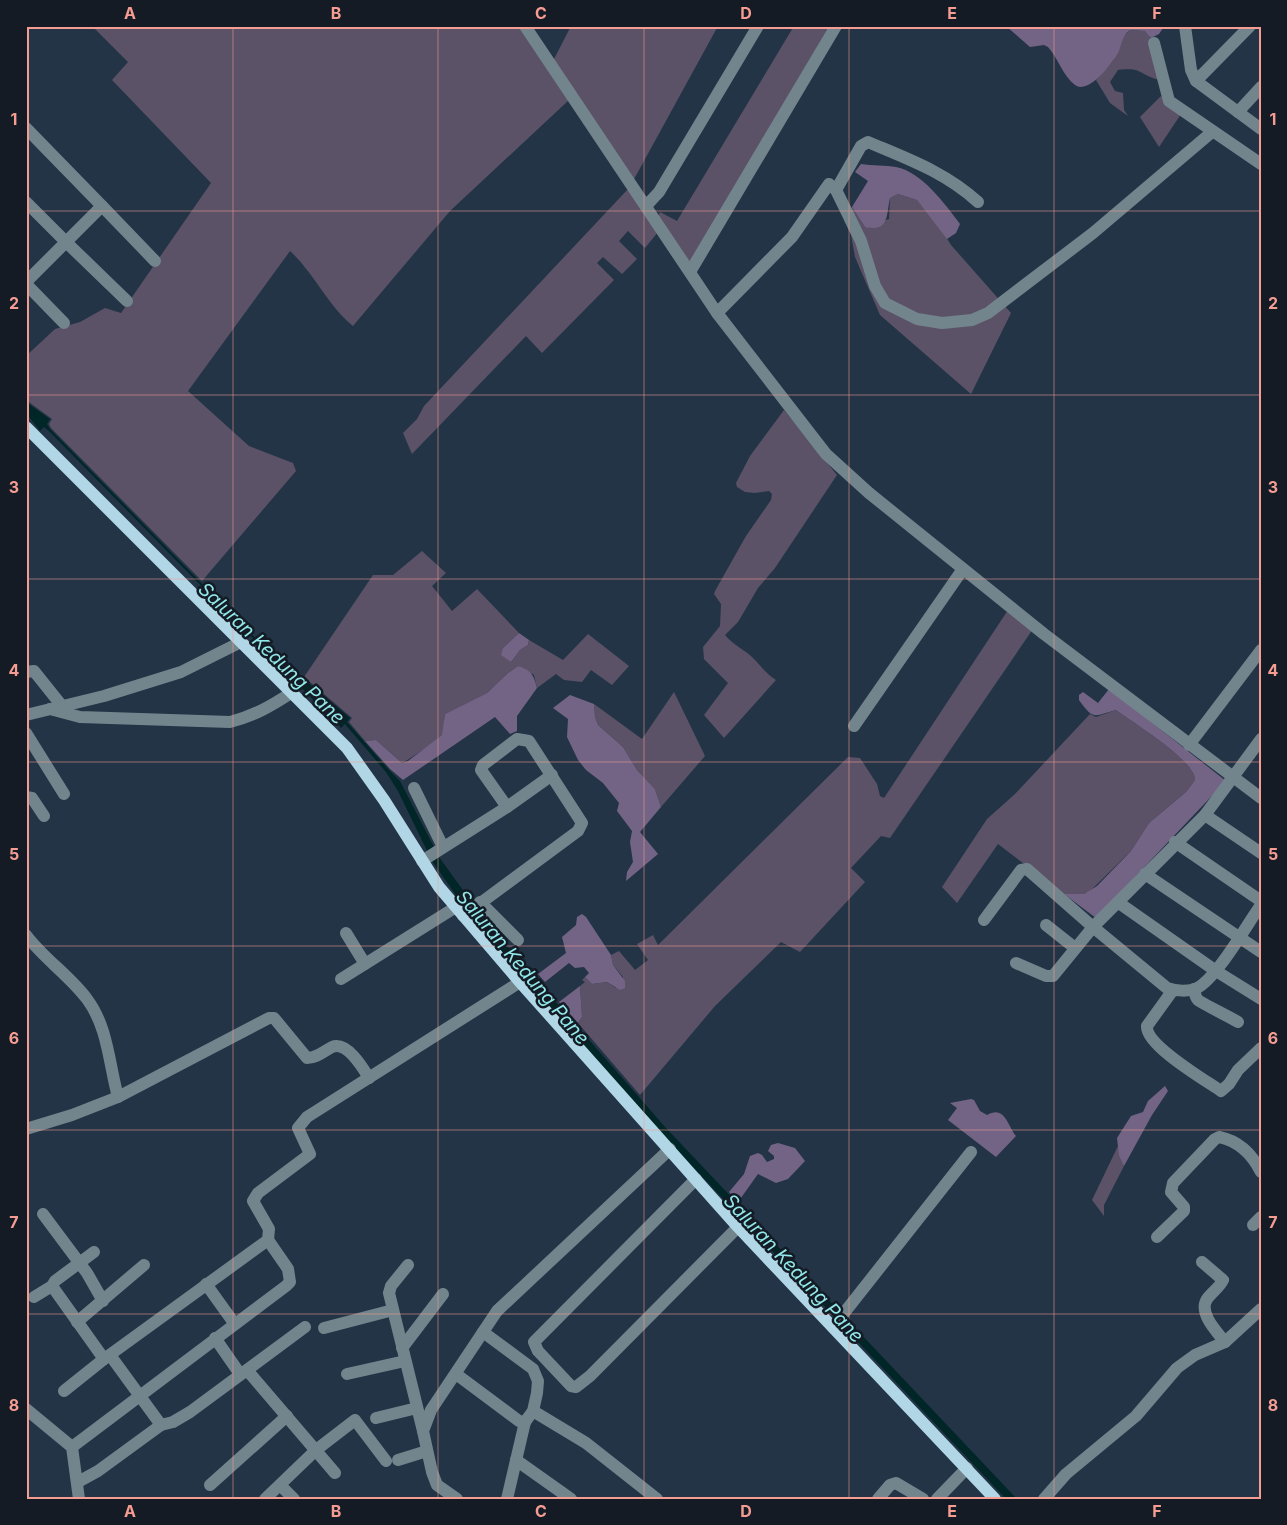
<svg xmlns="http://www.w3.org/2000/svg" width="1287" height="1525" font-family="Inter,sans-serif">
<style>
.green{fill:#5b5267}
.forest{fill:#736485}
.water{fill:#002627}
.lines{fill:none;stroke-linecap:round;stroke-linejoin:round}
.minor{stroke:#73858c;stroke-width:12}
.major{stroke:#b1d7e6;stroke-width:12}
.grid{fill:none;stroke:#f59c93;stroke-width:1;stroke-opacity:0.55}
.labels{text-anchor:middle;stroke-width:5;stroke-linejoin:round;paint-order:stroke}
.water-label{font-size:19px;font-style:italic;fill:#91e8ea;stroke:#141b24}
.neatline{fill:none;stroke:#f59c93;stroke-width:2}
.grid-label{font-size:16px;text-anchor:middle;font-weight:bold;fill:#f59c93}
</style>
<rect width="100%" height="100%" fill="#233447"/>
<!-- green -->
<g class="green">
<path d="M92,26h427l50,74 -119,111 -97,115c-25,-20 -39,-53 -63,-75l-102,140 61,55 44,17 3,8 -94,110 -151,-153 -2,-4 3,-5 -26,-19v-44l29,-27 25,-7 25,-14 16,5 90,-130 -99,-103 16,-18z"/>
<path d="M571,26h147l-85,155 -80,-120z"/>
<path d="M794,26h35l-140,240 -32,-48 3,-6 17,9z"/>
<path d="M1130,30l15,1 5,4 9,45c-20,-5 -16,-13 -41,-10l-8,12 5,9 8,2 1,17 4,6 -18,-13 -14,-23 16,-18 12,-26z"/>
<path d="M1161,96l7,9 13,9 -22,33 -19,-30z"/>
<path d="M629,188l29,44 -13,16 -17,-17 -9,10 18,18 -15,15 -19,-17 -6,6 17,17 -72,73 -16,-17 -114,118 -9,-21 14,-14 7,-13z"/>
<path d="M898,194l19,6 23,27 11,18 60,68 -40,81 -91,-79 -25,-58 -4,-22 -7,-15 8,-13 13,20 24,-8 1,-21z"/>
<path d="M784,410l53,65 -62,93 -17,20 -20,34 -13,13c8,10 19,14 28,23 8,8 13,16 23,22l-52,58 -20,-23 24,-32 -24,-24 -1,-12 17,-21 1,-22 -7,-10 1,-3 31,-55 25,-36 1,-6 -3,-3 -14,2 -10,-1 -8,-5 -1,-4 14,-27z"/>
<path d="M422,551l24,22 -14,13 20,25 25,-22 42,44 -16,15 8,14 9,-12 8,-5 1,-5 34,20 25,-26 41,32 -17,19 -21,-15 -9,12 -18,-2 -8,-6 -19,14 -3,-13 -16,-9 -10,7 -21,20 -42,21c-1,6 0,16 -3,21 -1,3 -35,26 -40,28l-26,-23 -11,1 -16,-19 3,-4 -48,-41 69,-102h20z"/>
<path d="M1008,610l25,19 -143,209 -9,-2 -30,32 14,14 -65,70 -19,-10 -66,64 -75,89 -62,-72 4,-6 -2,-31 5,-4 -3,-2 3,-3 7,7 15,-2 9,6 7,-11 -10,-12 -2,-10 8,-4 16,19 13,-10 -11,-16 16,-9 5,10 190,-188 12,1 17,26 3,12 4,2z"/>
<path d="M674,692l31,64 -44,51 -6,-18 -18,-19 -14,-23 -25,-22 -3,-8 -1,-13 48,35z"/>
<path d="M1116,710c16,12 80,51 79,70l-9,12 -37,31 -18,28 -41,40 -6,3h-20l-66,-50 -41,59 -15,-16 45,-68 28,-25 75,-80 6,3z"/>
<path d="M1118,1146l6,20 -20,39v11l-12,-16z"/>
</g>
<!-- forest -->
<g class="forest">
<path d="M1006,26h162l-5,2 -4,6 -8,4 -6,-7 -15,-1c-8,6 -8,14 -12,23 -6,10 -29,42 -43,32 -12,-9 -17,-27 -27,-38l-4,-2 -14,2z"/>
<path d="M861,164c11,2 25,1 35,3 26,5 49,37 64,57l-4,9 -9,6 -30,-39 -19,-6 -8,4c-4,17 0,34 -25,29l-13,-20 16,-26 -13,-9z"/>
<path d="M519,633l10,7 -1,5 -8,5 -9,12 -10,-7 2,-7z"/>
<path d="M518,666c13,4 16,9 19,22l-20,28v15l-7,3 -15,-17 -92,63 -13,-11 -25,-28 11,-1 26,23 6,-2 34,-26 3,-21 42,-21 21,-20z"/>
<path d="M1109,689l117,92 -130,137 -32,-24h20l13,-8 34,-35 18,-28 37,-31 9,-12c1,-19 -63,-58 -79,-70 -22,6 -22,11 -37,-10v-5l4,-3 15,11z"/>
<path d="M570,695l24,9 1,13 3,8 25,22 14,23 18,19 6,18 -21,25 18,22 -32,27 1,-9 6,-10 -3,-20 2,-11 -15,-20 2,-8 -16,-20 -17,-13 -8,-10 -11,-23 1,-18 -15,-11z"/>
<path d="M582,914l4,3 25,38 2,10 12,16v7l-5,2 -13,-8 -15,2 -7,-7 4,-4 -5,-6 -9,1 -6,-5 -24,19 -7,-8 28,-21 -4,-16 14,-12 1,-8z"/>
<path d="M580,986l2,31 -4,6 -19,-21z"/>
<path d="M1165,1086l3,5 -16,24 -28,51 -5,-11 -2,-17 14,-22 12,-4 5,-11z"/>
<path d="M971,1099l3,1 6,11 7,4c18,-10 20,10 29,21l-20,21 -48,-37 9,-12 -7,-5z"/>
<path d="M778,1143l17,5 10,13 -17,18 -12,4 -18,-9 -20,28 -9,-10 15,-18 6,-18 8,-3 4,2 5,7 7,-3v-3l-6,-5 3,-6z"/>
</g>
<!-- water -->
<path class="water" d="M26,402l24,17 -3,5 3,5 224,228 19,13 57,48 -3,4 42,48 11,11 39,76 47,65 180,206 351,371h-11l-345,-366 -182,-205 -47,-67 -34,-70 -12,-19 -41,-48 -4,4 -292,-297 -5,-4 -4,4 -14,-18z"/>
<g class="lines">
<!-- minor -->
<g class="minor">
<path d="M525,26l192,287 109,141 43,39 175,141 217,164"/>
<path d="M1185,26l6,44 5,11 65,48"/>
<path d="M1154,43l15,58 92,63"/>
<path d="M1196,81l54,-55"/>
<path d="M1238,112l23,-25"/>
<path d="M26,128l76,78"/>
<path d="M836,190l25,-44 7,-4c40,17 77,30 110,60"/>
<path d="M26,202l40,40 -40,40"/>
<path d="M646,206l13,-14 99,-166"/>
<path d="M690,272l146,-246"/>
<path d="M26,284l38,39"/>
<path d="M127,301l-61,-59 36,-36 53,55"/>
<path d="M717,313l75,-76 37,-53 7,6 25,51 14,45 10,17 32,16 25,4 30,-3 16,-7 105,-80 119,-101"/>
<path d="M26,672l8,-1 28,35"/>
<path d="M50,709l30,8 150,5c24,-6 41,-16 61,-29"/>
<path d="M26,715l78,-19 77,-24 60,-30"/>
<path d="M854,726l109,-157"/>
<path d="M26,733l38,61"/>
<path d="M1189,745l72,-95"/>
<path d="M414,788l29,59"/>
<path d="M26,797l6,1 12,18"/>
<path d="M1205,815l56,38"/>
<path d="M1175,842l86,59"/>
<path d="M422,861l85,-54 45,-32"/>
<path d="M1145,874l116,78"/>
<path d="M480,902l38,38"/>
<path d="M1119,903l97,68 45,28"/>
<path d="M463,916l115,-85 4,-8 -53,-82 -12,-2 -34,26 -2,5 26,37"/>
<path d="M984,920l37,-50 6,-1 66,58 112,-112 56,-76"/>
<path d="M1046,925l29,23"/>
<path d="M346,933l19,31 91,-57"/>
<path d="M26,935c18,24 43,40 61,64 21,28 22,65 31,98"/>
<path d="M1016,963l30,13h7l40,-49 74,61c9,3 22,4 30,0 20,-10 50,-64 64,-83"/>
<path d="M341,979l24,-15"/>
<path d="M1194,989c1,4 1,8 4,11 3,3 34,18 40,22"/>
<path d="M1173,990l-26,36c-2,19 58,54 74,65l8,-7 9,-14 23,-22"/>
<path d="M26,1129l46,-14 46,-18 151,-79h5l33,40c10,0 17,-7 25,-11 15,-6 31,21 37,31"/>
<path d="M696,1179l-162,163 4,9 33,35 5,1 14,-11 148,-149"/>
<path d="M43,1214l44,59 16,28"/>
<path d="M1253,1225l8,-8"/>
<path d="M1157,1237l27,-26v-4l-13,-15 2,-9 42,-44 4,-2c20,4 33,17 42,35"/>
<path d="M94,1252l-39,29 -3,5 52,73"/>
<path d="M1202,1262l21,18c-3,7 -11,12 -16,19 -9,14 10,33 18,43"/>
<path d="M408,1265l-17,21 -2,7 34,138"/>
<path d="M206,1284l28,39"/>
<path d="M34,1297l18,-11"/>
<path d="M77,1322l67,-57"/>
<path d="M833,1327l138,-175"/>
<path d="M324,1328l69,-18"/>
<path d="M215,1338l25,36"/>
<path d="M402,1348l41,-54"/>
<path d="M110,1355l51,70 12,-3 17,-10 115,-85"/>
<path d="M247,1370l88,103"/>
<path d="M347,1374l58,-13"/>
<path d="M456,1374l63,47 6,1 8,-11 4,-18 1,-12 -5,-12 -50,-37"/>
<path d="M64,1391l40,-32 164,-119 1,-11 -16,-28 5,-8 52,-39 -12,-26 9,-11 213,-135"/>
<path d="M26,1409l46,38 7,52"/>
<path d="M533,1411l53,32 71,56"/>
<path d="M376,1418l41,-10"/>
<path d="M72,1447l214,-161 4,-4 -2,-13 -20,-29"/>
<path d="M398,1460l29,-9"/>
<path d="M516,1460l55,39"/>
<path d="M78,1482l20,-11 63,-46"/>
<path d="M210,1485l77,-69"/>
<path d="M280,1485l14,14"/>
<path d="M265,1499l51,-49 39,-30 31,41"/>
<path d="M457,1499l-20,-14 -5,-13 -9,-41 8,-21 66,-99 173,-162"/>
<path d="M507,1499l18,-77"/>
<path d="M878,1499l12,-14 6,-2 27,16"/>
<path d="M937,1499l30,-31"/>
<path d="M1044,1499l22,-25 70,-58 41,-48 18,-13 30,-13 36,-33"/>
</g>
<!-- major -->
<path class="major" d="M26,427l321,321 37,52 55,87 81,95 218,245 257,272"/>
</g>
<!-- grid -->
<path class="grid" d="M233,26v1473M438,26v1473M644,26v1473M849,26v1473M1054,26v1473M26,211h1235M26,395h1235M26,579h1235M26,762h1235M26,946h1235M26,1130h1235M26,1314h1235"/>
<g class="labels">
<!-- water labels -->
<g class="water-label">
<text transform="translate(272 653) rotate(44)" y="7">Saluran Kedung Pane</text>
<text transform="translate(523 967) rotate(50)" y="7">Saluran Kedung Pane</text>
<text transform="translate(794 1268) rotate(47)" y="7">Saluran Kedung Pane</text>
</g>
</g>
<!-- border -->
<rect width="1287" height="1525" fill="none" stroke="#141b24" stroke-width="55"/>
<rect x="28" y="28" width="1232" height="1470" class="neatline"/>
<g class="grid-label">
<text x="130" y="19">A</text>
<text x="336" y="19">B</text>
<text x="541" y="19">C</text>
<text x="746" y="19">D</text>
<text x="952" y="19">E</text>
<text x="1157" y="19">F</text>
<text x="14" y="125">1</text>
<text x="1273" y="125">1</text>
<text x="14" y="309">2</text>
<text x="1273" y="309">2</text>
<text x="14" y="493">3</text>
<text x="1273" y="493">3</text>
<text x="14" y="676">4</text>
<text x="1273" y="676">4</text>
<text x="14" y="860">5</text>
<text x="1273" y="860">5</text>
<text x="14" y="1044">6</text>
<text x="1273" y="1044">6</text>
<text x="14" y="1228">7</text>
<text x="1273" y="1228">7</text>
<text x="14" y="1411">8</text>
<text x="1273" y="1411">8</text>
<text x="130" y="1517">A</text>
<text x="336" y="1517">B</text>
<text x="541" y="1517">C</text>
<text x="746" y="1517">D</text>
<text x="952" y="1517">E</text>
<text x="1157" y="1517">F</text>
</g>
</svg>
